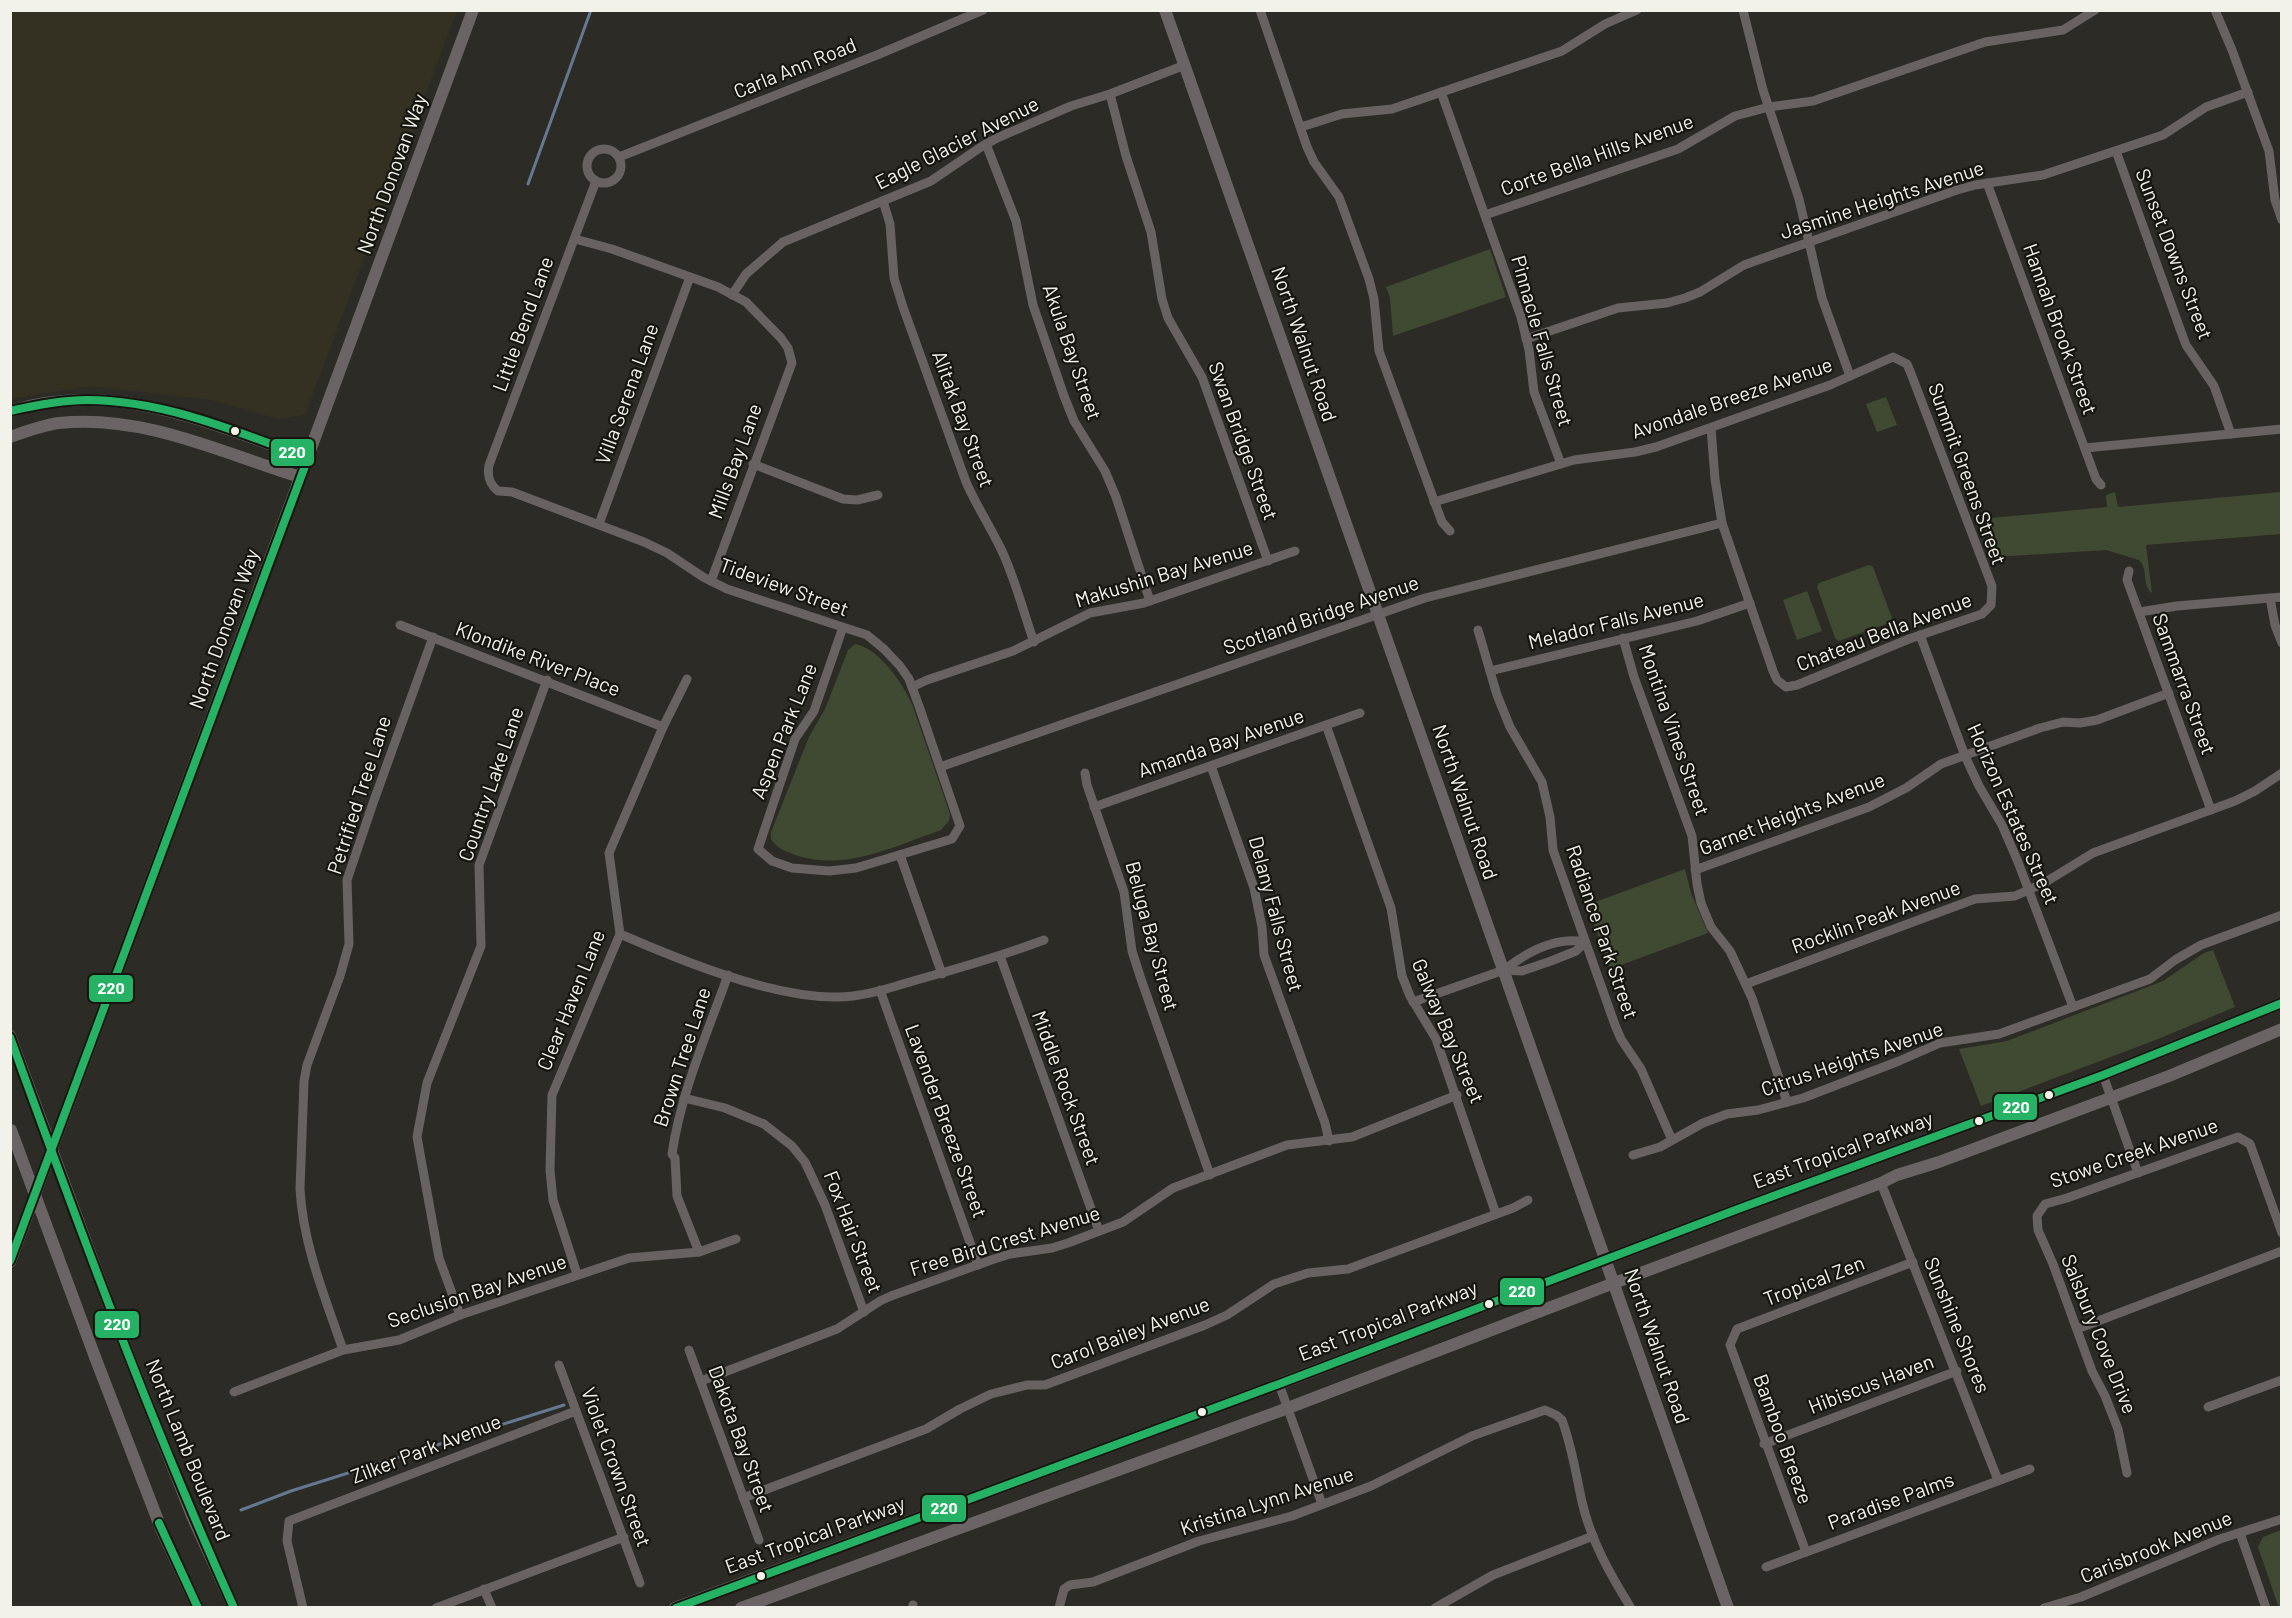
<svg xmlns="http://www.w3.org/2000/svg" width="2292" height="1618" font-family="Barlow,sans-serif">
<style>
.built{fill:#343122}
.green{fill:#404a32}
.lines{fill:none;stroke-linecap:round;stroke-linejoin:round}
.stream{stroke:#657892;stroke-width:3}
.street{stroke:#686261;stroke-width:9}
.secondary{stroke:#6a6564;stroke-width:12}
.secondary-bridge{stroke:#6a6564;stroke-width:12}
.bus-1-casing{stroke:#161510;stroke-width:12}
.bus-1{stroke:#26b264;stroke-width:8}
.bus-dot{fill:#f3f2ea;stroke:#161510;stroke-width:2}
.labels{text-anchor:middle;stroke-width:4.5;stroke-linejoin:round;paint-order:stroke}
.street-label{font-size:20px;fill:#f3f2ea;stroke:#161510}
.line-badge{stroke:#161510;stroke-width:2}
.badge-label{font-size:16px;text-anchor:middle;font-weight:bold;fill:#fff}
</style>
<rect width="100%" height="100%" fill="#2c2b25"/>
<!-- built -->
<path class="built" d="M11,10l446,1 -152,404 -27,4 -67,-19 -121,-14 -79,13z"/>
<!-- green -->
<g class="green">
<path d="M1490,249l16,48 -113,39 -3,-38 -4,-11z"/>
<path d="M1886,397l11,28 -20,7 -11,-28z"/>
<path d="M2115,492l3,15 163,-15v42l-135,11 6,48c-11,-9 -3,-23 -13,-33l-33,-10 -111,7 -14,-38 126,-12 -1,-12z"/>
<path d="M1869,565l4,2 19,51 -3,5 -50,18 -4,-3 -18,-51 2,-4z"/>
<path d="M1807,591l15,40 -25,9 -14,-40z"/>
<path d="M855,644c25,5 47,39 57,60l38,110 -1,7 -8,9c-46,16 -94,41 -143,26 -11,-4 -21,-7 -27,-17v-7l38,-95 16,-28 23,-59z"/>
<path d="M1685,869l6,24 17,40 -98,36 -23,-64z"/>
<path d="M2213,950l22,57 -77,32 -177,67 -22,-57 48,-8 156,-60 41,-28z"/>
<path d="M2281,1530l1,77 -3,1 -21,-61 5,-10z"/>
</g>
<g class="lines">
<!-- stream -->
<g class="stream">
<path d="M528,184l63,-174"/>
<path d="M241,1510l50,-19 273,-86"/>
</g>
<!-- street -->
<g class="street">
<path d="M1260,10l47,137 7,15 25,35 30,82 5,20 5,52 63,171 8,9"/>
<path d="M1743,10l20,80 36,109 23,99 28,78"/>
<path d="M2215,10l17,40 37,101 6,49 7,20"/>
<path d="M1441,92l80,225 8,33 5,42 27,72"/>
<path d="M1110,94l16,62 25,76 11,67 6,19 34,59 66,184"/>
<path d="M1301,127l41,-13 50,-5 170,-58 43,-27 32,-14"/>
<path d="M986,144l30,77 17,84 31,91 10,25 31,50 11,26 34,104"/>
<circle cx="604" cy="166" r="17"/>
<path d="M2116,151l63,175 7,19 28,41 17,48"/>
<path d="M619,157l258,-102 106,-45"/>
<path d="M596,181l-107,284c-2,11 0,19 9,26l14,1 132,50 23,11 36,24 24,12 140,46 17,14 16,17 9,13 10,27 41,120 -8,13 -96,29 -27,3 -37,-3 -20,-7 -14,-12 37,-110 19,-28 29,-84"/>
<path d="M1987,183l109,296 5,6"/>
<path d="M883,201l7,23 4,54 9,29 63,175c10,23 24,44 35,67 14,29 22,62 33,93"/>
<path d="M1485,215l193,-66 57,-33 34,-9 44,-6 172,-59 78,-12 32,-20"/>
<path d="M575,239l37,10 106,38 28,15 35,36 7,10 4,15 -81,218"/>
<path d="M732,295l14,-21 37,-32 148,-61 50,-34 16,-9 74,-32 39,-12 75,-29"/>
<path d="M1526,339l92,-31 49,-5 18,-5 15,-6 44,-27 213,-75 18,-5 68,-10 120,-40 43,-28 42,-15"/>
<path d="M2085,448l197,-19"/>
<path d="M753,464l90,35 14,1 21,-5"/>
<path d="M1434,502l140,-42 61,-8 21,-5 174,-62 63,-28 14,7 3,7 82,215 -1,19 -9,9 -73,25 -112,46 -11,2 -9,-7 -4,-9 -51,-148 -7,-44 -4,-51"/>
<path d="M599,524l91,-247"/>
<path d="M2129,571l-2,9 84,230"/>
<path d="M2270,598l5,27 7,18"/>
<path d="M2139,612l38,-6 105,-9"/>
<path d="M400,625l263,102"/>
<path d="M1478,630l19,65 13,32 32,55 8,35 3,33 62,175 6,14 20,30 31,71"/>
<path d="M1920,635l45,121 14,30 23,39 16,37 55,145"/>
<path d="M1623,638l11,39 58,159 5,48 4,19 10,24 19,24 22,47 35,104"/>
<path d="M1490,671l207,-50 53,-18"/>
<path d="M912,687l15,-7 86,-29 77,-38 54,-10 151,-52"/>
<path d="M1326,725l65,183 11,68 8,20 26,43 60,175"/>
<path d="M1211,766l43,122 8,39 2,28 61,168 4,18"/>
<path d="M940,767l485,-169 297,-75"/>
<path d="M1085,773l2,12 37,107 8,59 9,28 69,196"/>
<path d="M1094,807l266,-94"/>
<path d="M900,855l42,119"/>
<path d="M1695,870l174,-63 37,-19 35,-24 99,-36 23,-6 17,1 17,-3 72,-27"/>
<path d="M620,934c60,26 147,62 213,63 27,1 54,-8 80,-16 44,-12 88,-25 131,-41"/>
<path d="M1000,956l99,275"/>
<path d="M1504,970c23,-18 51,-34 81,-28"/>
<path d="M1746,984l229,-85 40,-3 29,-13 49,-30 142,-52 20,-10 27,-18"/>
<path d="M880,990l98,275"/>
<path d="M1413,1002l91,-32 18,1 29,-10 25,-10 9,-9"/>
<path d="M2103,1075l35,98"/>
<path d="M684,1098l41,10 39,16 28,22 13,16 20,43 39,107"/>
<path d="M1633,1155l27,-8 43,-24 24,-9 31,-4 45,-12 96,-37 41,-18 59,-9 151,-55 25,-19 26,-15 81,-30"/>
<path d="M1881,1183l117,297"/>
<path d="M699,1252l-22,-56 -2,-38 -3,-4c9,-62 35,-120 56,-179"/>
<path d="M577,1274l-24,-74 -3,-30 2,-75 68,-161 -11,-81 54,-126 24,-48"/>
<path d="M460,1315l-21,-57 -22,-121 10,-54 54,-137 -2,-81 68,-185"/>
<path d="M2077,1329l205,-78"/>
<path d="M343,1350c-18,-53 -40,-105 -43,-161l4,-108 3,-16 33,-89 9,-32 -2,-64 25,-74 61,-169"/>
<path d="M689,1350l70,190"/>
<path d="M559,1365l81,218"/>
<path d="M701,1381l136,-52 43,-28 11,-5 103,-37 16,-5 42,-6 16,-5 55,-21 50,-34 114,-43 65,-8 105,-42"/>
<path d="M1279,1384l43,120"/>
<path d="M234,1392l109,-42 56,-10 61,-25 169,-57 70,-6 37,-13"/>
<path d="M2208,1407l74,-27"/>
<path d="M1764,1444l193,-73"/>
<path d="M2127,1473l-9,-44 -13,-33 -13,-25 -39,-107 -15,-34 -1,-14 8,-12 22,-6 171,-61 12,7 32,89"/>
<path d="M743,1498l183,-69 34,-20 31,-15 36,-9h18l160,-60 22,-10 47,-31 34,-11 40,-4 165,-61 15,-8"/>
<path d="M2240,1533l26,75"/>
<path d="M1806,1552l-76,-207 7,-16 176,-67"/>
<path d="M1766,1567l264,-98"/>
<path d="M484,1589l8,19"/>
<path d="M913,1605v3"/>
<path d="M303,1608l-16,-67 2,-20 287,-110"/>
<path d="M436,1608l188,-71"/>
<path d="M1059,1608l5,-19 6,-4 23,-3 106,-41 93,-25 79,-30 101,-50 73,-26 11,5 6,5c10,27 14,54 20,82 9,39 28,72 49,106"/>
<path d="M1435,1608l58,-33 100,-39"/>
<path d="M2044,1608l37,-11 139,-58 62,-20"/>
</g>
<!-- secondary -->
<g class="secondary">
<path d="M1165,10l563,1598"/>
<path d="M10,411c107,-32 199,12 298,47"/>
<path d="M10,437c17,-6 33,-12 49,-14 84,-9 163,30 241,54"/>
<path d="M10,1036l17,46"/>
<path d="M10,1262l463,-1252"/>
<path d="M112,1313l81,205 41,90"/>
<path d="M95,1357l67,174 36,77"/>
<path d="M675,1608l604,-224 459,-175 365,-134 179,-72"/>
<path d="M741,1608l547,-200 326,-125 267,-100 16,-8 42,-13 230,-86 113,-47"/>
</g>
<!-- secondary-bridge -->
<g class="secondary-bridge">
<path d="M27,1082l85,231"/>
<path d="M11,1130l84,227"/>
</g>
<!-- bus-1 casing -->
<g class="bus-1-casing">
<g id="bus-1">
<path d="M10,411c26,-6 51,-11 77,-11 77,0 151,32 221,58l-298,803"/>
<path d="M10,1037c70,193 140,384 224,571"/>
<path d="M159,1523l39,85"/>
<path d="M676,1608l603,-224 459,-175 365,-134 179,-72"/>
</g>
</g>
<!-- bus-1 -->
<use href="#bus-1" class="bus-1"/>
</g>
<!-- markers -->
<g class="bus-dot">
<circle cx="235" cy="431" r="5"/>
<circle cx="2049" cy="1095" r="5"/>
<circle cx="1979" cy="1121" r="5"/>
<circle cx="1489" cy="1304" r="5"/>
<circle cx="1202" cy="1412" r="5"/>
<circle cx="761" cy="1576" r="5"/>
</g>
<g class="labels">
<!-- street labels -->
<g class="street-label">
<text transform="translate(795 68) rotate(-22)" y="7">Carla Ann Road</text>
<text transform="translate(957 143) rotate(-27)" y="7">Eagle Glacier Avenue</text>
<text transform="translate(1597 155) rotate(-20)" y="7">Corte Bella Hills Avenue</text>
<text transform="translate(392 174) rotate(-70)" y="7">North Donovan Way</text>
<text transform="translate(1882 200) rotate(-18)" y="7">Jasmine Heights Avenue</text>
<text transform="translate(2174 254) rotate(69)" y="7">Sunset Downs Street</text>
<text transform="translate(523 324) rotate(-70)" y="7">Little Bend Lane</text>
<text transform="translate(2060 329) rotate(70)" y="7">Hannah Brook Street</text>
<text transform="translate(1542 341) rotate(74)" y="7">Pinnacle Falls Street</text>
<text transform="translate(1304 344) rotate(71)" y="7">North Walnut Road</text>
<text transform="translate(1072 352) rotate(71)" y="7">Akula Bay Street</text>
<text transform="translate(627 394) rotate(-70)" y="7">Villa Serena Lane</text>
<text transform="translate(1732 398) rotate(-19)" y="7">Avondale Breeze Avenue</text>
<text transform="translate(963 419) rotate(70)" y="7">Alitak Bay Street</text>
<text transform="translate(1243 441) rotate(70)" y="7">Swan Bridge Street</text>
<text transform="translate(735 461) rotate(-70)" y="7">Mills Bay Lane</text>
<text transform="translate(1967 474) rotate(70)" y="7">Summit Greens Street</text>
<text transform="translate(1164 574) rotate(-17)" y="7">Makushin Bay Avenue</text>
<text transform="translate(784 587) rotate(20)" y="7">Tideview Street</text>
<text transform="translate(1321 615) rotate(-19)" y="7">Scotland Bridge Avenue</text>
<text transform="translate(1616 621) rotate(-14)" y="7">Melador Falls Avenue</text>
<text transform="translate(224 629) rotate(-70)" y="7">North Donovan Way</text>
<text transform="translate(1884 632) rotate(-21)" y="7">Chateau Bella Avenue</text>
<text transform="translate(538 659) rotate(21)" y="7">Klondike River Place</text>
<text transform="translate(2184 684) rotate(70)" y="7">Sammarra Street</text>
<text transform="translate(1674 730) rotate(71)" y="7">Montina Vines Street</text>
<text transform="translate(784 731) rotate(-68)" y="7">Aspen Park Lane</text>
<text transform="translate(1221 743) rotate(-19)" y="7">Amanda Bay Avenue</text>
<text transform="translate(491 784) rotate(-71)" y="7">Country Lake Lane</text>
<text transform="translate(359 795) rotate(-72)" y="7">Petrified Tree Lane</text>
<text transform="translate(1465 802) rotate(71)" y="7">North Walnut Road</text>
<text transform="translate(1792 814) rotate(-21)" y="7">Garnet Heights Avenue</text>
<text transform="translate(2013 814) rotate(66)" y="7">Horizon Estates Street</text>
<text transform="translate(1276 914) rotate(75)" y="7">Delany Falls Street</text>
<text transform="translate(1876 917) rotate(-20)" y="7">Rocklin Peak Avenue</text>
<text transform="translate(1602 932) rotate(71)" y="7">Radiance Park Street</text>
<text transform="translate(1152 936) rotate(75)" y="7">Beluga Bay Street</text>
<text transform="translate(571 1000) rotate(-68)" y="7">Clear Haven Lane</text>
<text transform="translate(1448 1031) rotate(67)" y="7">Galway Bay Street</text>
<text transform="translate(682 1057) rotate(-72)" y="7">Brown Tree Lane</text>
<text transform="translate(1852 1059) rotate(-19)" y="7">Citrus Heights Avenue</text>
<text transform="translate(1066 1088) rotate(70)" y="7">Middle Rock Street</text>
<text transform="translate(946 1121) rotate(70)" y="7">Lavender Breeze Street</text>
<text transform="translate(1843 1150) rotate(-20)" y="7">East Tropical Parkway</text>
<text transform="translate(2134 1153) rotate(-19)" y="7">Stowe Creek Avenue</text>
<text transform="translate(853 1232) rotate(69)" y="7">Fox Hair Street</text>
<text transform="translate(1005 1241) rotate(-17)" y="7">Free Bird Crest Avenue</text>
<text transform="translate(1814 1281) rotate(-21)" y="7">Tropical Zen</text>
<text transform="translate(477 1291) rotate(-19)" y="7">Seclusion Bay Avenue</text>
<text transform="translate(1388 1321) rotate(-21)" y="7">East Tropical Parkway</text>
<text transform="translate(1957 1325) rotate(68)" y="7">Sunshine Shores</text>
<text transform="translate(1130 1333) rotate(-21)" y="7">Carol Bailey Avenue</text>
<text transform="translate(2099 1334) rotate(68)" y="7">Salsbury Cove Drive</text>
<text transform="translate(1657 1346) rotate(71)" y="7">North Walnut Road</text>
<text transform="translate(1871 1384) rotate(-21)" y="7">Hibiscus Haven</text>
<text transform="translate(741 1439) rotate(70)" y="7">Dakota Bay Street</text>
<text transform="translate(1783 1439) rotate(70)" y="7">Bamboo Breeze</text>
<text transform="translate(426 1449) rotate(-21)" y="7">Zilker Park Avenue</text>
<text transform="translate(188 1450) rotate(68)" y="7">North Lamb Boulevard</text>
<text transform="translate(616 1467) rotate(70)" y="7">Violet Crown Street</text>
<text transform="translate(1267 1501) rotate(-18)" y="7">Kristina Lynn Avenue</text>
<text transform="translate(1891 1501) rotate(-20)" y="7">Paradise Palms</text>
<text transform="translate(815 1535) rotate(-20)" y="7">East Tropical Parkway</text>
<text transform="translate(2156 1547) rotate(-22)" y="7">Carisbrook Avenue</text>
</g>
</g>
<g class="line-badge">
<rect x="270" y="438" width="45" height="29" rx="6" fill="#26b264"/>
<rect x="88" y="974" width="46" height="29" rx="6" fill="#26b264"/>
<rect x="1993" y="1093" width="45" height="28" rx="6" fill="#26b264"/>
<rect x="1499" y="1277" width="46" height="29" rx="6" fill="#26b264"/>
<rect x="94" y="1310" width="46" height="29" rx="6" fill="#26b264"/>
<rect x="921" y="1494" width="46" height="29" rx="6" fill="#26b264"/>
</g>
<g class="badge-label">
<text x="292" y="458">220</text>
<text x="111" y="994">220</text>
<text x="2016" y="1113">220</text>
<text x="1522" y="1297">220</text>
<text x="117" y="1330">220</text>
<text x="944" y="1514">220</text>
</g>
<!-- border -->
<rect width="2292" height="1618" fill="none" stroke="#f3f2ea" stroke-width="24"/>
</svg>
